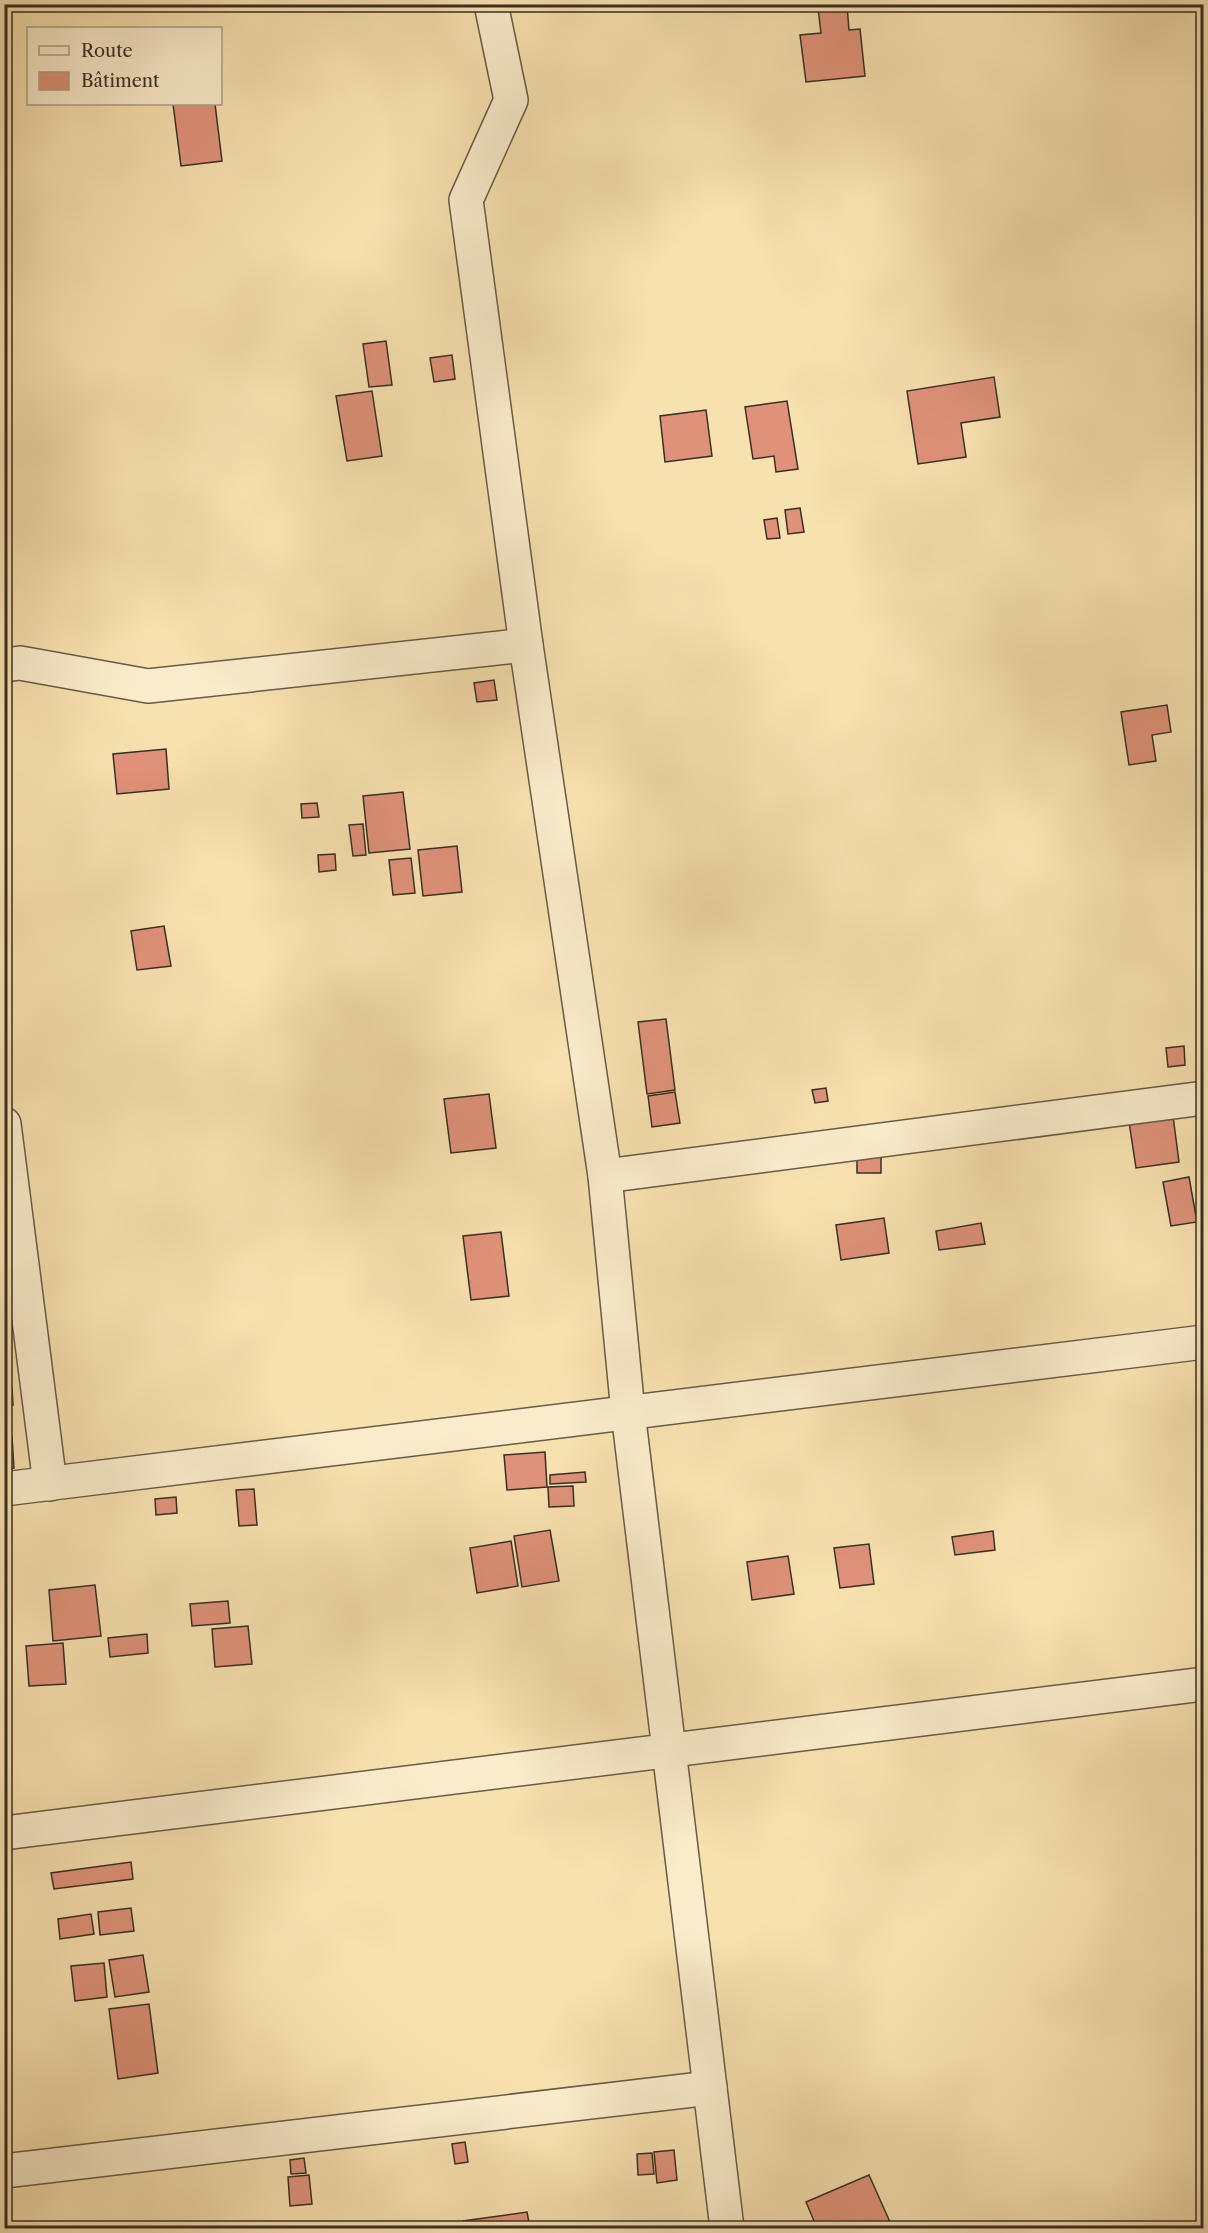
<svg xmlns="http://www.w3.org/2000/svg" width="1208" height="2233" font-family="'Libre Caslon Text',serif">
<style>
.building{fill:#df9279;stroke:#372f24;stroke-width:1.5}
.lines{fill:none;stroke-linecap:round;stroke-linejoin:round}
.street-casing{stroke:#675c47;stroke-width:36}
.street{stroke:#faeccb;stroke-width:33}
</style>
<rect width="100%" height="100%" fill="#f7e1af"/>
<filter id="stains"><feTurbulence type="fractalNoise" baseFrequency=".00333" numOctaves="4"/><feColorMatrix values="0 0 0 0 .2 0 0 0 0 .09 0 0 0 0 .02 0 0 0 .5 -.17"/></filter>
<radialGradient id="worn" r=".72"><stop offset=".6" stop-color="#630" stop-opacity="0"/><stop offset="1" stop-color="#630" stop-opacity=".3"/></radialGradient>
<!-- building -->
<g class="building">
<path d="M847,5l2,25 11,-1 5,47 -59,6 -6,-47 21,-2 -3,-25z"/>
<path d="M173,104h42l7,57 -41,5z"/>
<path d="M386,341l6,44 -23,2 -6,-43z"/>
<path d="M452,355l3,24 -21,3 -4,-24z"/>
<path d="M994,377l6,40 -39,6 5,34 -48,7 -11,-73z"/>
<path d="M372,391l10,65 -35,5 -11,-65z"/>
<path d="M787,401l11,68 -22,3 -2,-16 -21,3 -8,-52z"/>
<path d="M706,410l6,46 -47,6 -5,-46z"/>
<path d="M800,508l4,24 -16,2 -3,-24z"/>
<path d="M777,518l3,20 -13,1 -3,-19z"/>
<path d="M494,680l3,20 -20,2 -3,-19z"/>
<path d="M1167,705l4,27 -19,3 4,26 -27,4 -8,-53z"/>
<path d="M166,749l3,40 -52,5 -4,-40z"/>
<path d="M403,792l7,57 -41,4 -6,-57z"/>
<path d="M317,803l2,14 -17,1 -1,-14z"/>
<path d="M363,824l3,31 -13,1 -4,-31z"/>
<path d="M457,846l5,46 -39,4 -5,-46z"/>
<path d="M335,854l1,16 -17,2 -1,-17z"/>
<path d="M411,858l4,35 -22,2 -4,-35z"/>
<path d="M1204,922v33h-1l-3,-32z"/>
<path d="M164,926l7,40 -34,4 -6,-39z"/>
<path d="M666,1019l9,71 -28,4 -9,-72z"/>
<path d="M1184,1046l1,19 -17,2 -2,-19z"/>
<path d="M826,1088l2,13 -13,2 -3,-13z"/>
<path d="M675,1092l5,31 -28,4 -4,-31z"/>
<path d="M489,1094l7,54 -45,5 -7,-54z"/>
<path d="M1173,1116l6,46 -43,6 -7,-46z"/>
<rect x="857" y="1154" width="24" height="19"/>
<path d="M1204,1174v42h-2l-5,-41z"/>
<path d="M1189,1177l8,45 -26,4 -8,-44z"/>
<path d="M884,1218l5,35 -48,7 -5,-35z"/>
<path d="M1197,1219h7v24h-4z"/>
<path d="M981,1223l4,21 -46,6 -3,-19z"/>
<path d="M501,1232l8,64 -38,4 -8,-64z"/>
<path d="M4,1388h8l1,17h-9z"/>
<path d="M12,1437l2,31 -10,1v-31z"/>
<path d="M545,1452l2,35 -40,3 -3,-35z"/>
<path d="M585,1472l1,10 -36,2v-9z"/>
<path d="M573,1486l1,20 -25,1 -1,-20z"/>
<path d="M254,1489l3,36 -18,1 -3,-36z"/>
<path d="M176,1497l1,16 -21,2 -1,-16z"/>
<path d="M550,1530l9,51 -37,6 -8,-51z"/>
<path d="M993,1531l2,19 -40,5 -3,-18z"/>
<path d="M511,1541l7,45 -41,7 -7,-45z"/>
<path d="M869,1544l5,40 -34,4 -6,-40z"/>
<path d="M788,1556l6,38 -42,6 -5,-38z"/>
<path d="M95,1585l6,51 -48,5 -4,-51z"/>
<path d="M228,1601l2,22 -38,3 -2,-22z"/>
<path d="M248,1626l4,38 -37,3 -3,-38z"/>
<path d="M147,1634l1,19 -38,4 -2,-19z"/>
<path d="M63,1643l3,41 -37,2 -3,-40z"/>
<path d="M131,1862l2,17 -79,10 -3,-16z"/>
<path d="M131,1908l3,23 -34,4 -2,-23z"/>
<path d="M91,1914l3,20 -34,5 -2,-20z"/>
<path d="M143,1955l6,37 -34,5 -6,-37z"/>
<path d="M104,1963l3,34 -32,4 -4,-35z"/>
<path d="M149,2004l9,69 -40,6 -9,-70z"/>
<path d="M465,2142l3,20 -13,2 -3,-20z"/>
<path d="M674,2150l3,30 -20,3 -3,-31z"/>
<path d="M652,2153l2,21 -16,1 -1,-21z"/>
<path d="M304,2158l2,15 -15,1 -1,-14z"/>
<path d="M309,2175l3,29 -22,2 -2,-29z"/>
<path d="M869,2175l21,47 -16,6h-57l-11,-26z"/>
<path d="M527,2212l3,16h-66l-1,-7z"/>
</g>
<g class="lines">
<!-- street casing -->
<g class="street-casing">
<g id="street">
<path d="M491,4l20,96 -45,100 60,445 79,531 23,236 99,816"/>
<path d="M4,665l16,-2 128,23 378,-41"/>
<path d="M4,1124l46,360"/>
<path d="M605,1176l599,-78"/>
<path d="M4,1489l1200,-147"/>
<path d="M4,1833l1200,-149"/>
<path d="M4,2171l706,-83"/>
</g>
</g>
<!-- street -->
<use href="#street" class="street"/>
</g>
<!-- margin -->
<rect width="1208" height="2233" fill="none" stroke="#f7e1af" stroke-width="24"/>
<rect x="6" y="6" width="1196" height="2221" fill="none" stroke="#372f24" stroke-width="3"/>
<rect x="12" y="12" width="1184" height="2209" fill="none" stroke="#372f24" stroke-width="1.5"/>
<!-- legend -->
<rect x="27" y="27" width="195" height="78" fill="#faeccb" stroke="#aca088" stroke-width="1.5"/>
<rect x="39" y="46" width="30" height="9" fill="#faeccb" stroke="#aca088" stroke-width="1.5"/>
<text x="81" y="57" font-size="18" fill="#372f24">Route</text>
<rect x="39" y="72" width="30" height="18" fill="#df9279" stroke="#aca088" stroke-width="1.5"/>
<text x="81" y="87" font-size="18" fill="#372f24">Bâtiment</text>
<rect width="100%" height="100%" filter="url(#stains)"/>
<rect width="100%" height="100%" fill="url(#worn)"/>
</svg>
